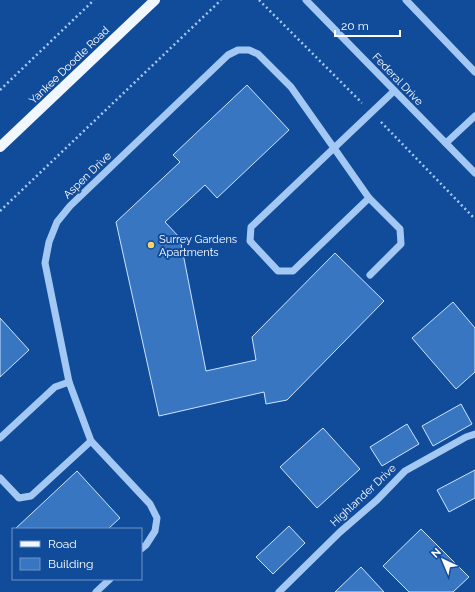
<svg xmlns="http://www.w3.org/2000/svg" width="475" height="592" font-family="Raleway,sans-serif">
<style>
.building{fill:#3976c2;stroke:#cce3fe}
.lines{fill:none;stroke-linecap:round;stroke-linejoin:round}
.path{stroke:#a4c8f4;stroke-width:2.5;stroke-dasharray:2 3;stroke-linecap:butt}
.minor{stroke:#a4c8f4;stroke-width:7}
.major{stroke:#f1f7ff;stroke-width:10}
.poi-dot{fill:#ffd467;stroke:#114c9b;stroke-width:1.5}
.labels{text-anchor:middle;stroke-width:4;stroke-linejoin:round;paint-order:stroke}
.street-label{font-size:11px;fill:#fff;stroke:#114c9b}
.poi-label{font-size:11px;fill:#fff;stroke:#114c9b;text-anchor:start}
</style>
<rect width="100%" height="100%" fill="#114c9b"/>
<!-- building -->
<g class="building">
<path d="M247,85l42,45 -72,68 -12,-13 -40,37 15,16 26,133 50,-11 -4,-23 83,-84 49,48 -97,99 -21,4 -2,-12 -105,24 -43,-194 64,-60 -7,-7z"/>
<path d="M453,302l22,26v44l-19,17 -44,-51z"/>
<path d="M0,318l29,32 -29,27z"/>
<path d="M461,404l11,20 -39,22 -11,-20z"/>
<path d="M407,424l12,20 -37,22 -12,-19z"/>
<path d="M323,428l37,41 -43,39 -37,-41z"/>
<path d="M475,470v28l-26,14 -12,-22z"/>
<path d="M77,471l43,47 -12,11h-93z"/>
<path d="M289,526l16,17 -32,31 -17,-17z"/>
<path d="M421,529l48,48 -16,15h-44l-26,-26z"/>
<path d="M361,567l23,25h-49z"/>
</g>
<g class="lines">
<!-- path -->
<g class="path">
<path d="M259,0l103,103"/>
<path d="M0,90l94,-90"/>
<path d="M381,122l94,97"/>
<path d="M0,211l221,-211"/>
</g>
<!-- minor -->
<g class="minor">
<path d="M306,0l169,173"/>
<path d="M406,0l69,72"/>
<path d="M446,143l29,-27"/>
<path d="M334,148l35,50 -76,73h-15l-28,-30 1,-14z"/>
<path d="M369,198l31,31 1,15 -31,31"/>
<path d="M0,438l55,-51 14,-5"/>
<path d="M0,478l19,20 12,-2 60,-55"/>
<path d="M141,549l5,-4 9,-14 2,-13 -7,-14 -59,-63 -22,-59 -24,-119 4,-21 8,-20 13,-16 158,-151 10,-5h11l9,4 33,33 43,61 60,-57"/>
<path d="M96,592l14,-13"/>
<path d="M279,592l61,-60 37,-32 28,-29 61,-34 9,-3"/>
</g>
<!-- major -->
<path class="major" d="M0,147l155,-147"/>
</g>
<!-- markers -->
<circle class="poi-dot" cx="151" cy="245" r="4"/>
<g class="labels">
<!-- street labels -->
<g class="street-label">
<text transform="translate(69 65) rotate(-44)" y="4">Yankee Doodle Road</text>
<text transform="translate(398 79) rotate(46)" y="4">Federal Drive</text>
<text transform="translate(87 175) rotate(-44)" y="4">Aspen Drive</text>
<text transform="translate(363 495) rotate(-43)" y="4">Highlander Drive</text>
</g>
<!-- poi labels -->
<g class="poi-label">
<text x="159" y="243">Surrey Gardens<tspan x="159" dy="13">Apartments</tspan></text>
</g>
</g>
<!-- legend -->
<rect x="12" y="528" width="130" height="52" fill="#114c9b" stroke="#7094c3"/>
<rect x="20" y="541" width="20" height="6" fill="#f1f7ff" stroke="#7094c3"/>
<text x="48" y="548" font-size="12" fill="#ffffff">Road</text>
<rect x="20" y="558" width="20" height="12" fill="#3976c2" stroke="#7094c3"/>
<text x="48" y="568" font-size="12" fill="#ffffff">Building</text>
<!-- north arrow -->
<g transform="translate(443 560) rotate(316)" stroke="#114c9b" stroke-width="3" paint-order="stroke">
<path d="M0-3L7 15L0 10L-7 15Z" fill="#ffffff"/>
<text y="-6" font-size="11" font-weight="bold" text-anchor="middle" fill="#ffffff">N</text>
</g>
<!-- scale -->
<path d="M335 30v6h65v-6" fill="none" stroke="#ffffff" stroke-width="2"/>
<text x="341" y="30" font-size="12" fill="#ffffff" stroke="#114c9b" stroke-width="3" paint-order="stroke">20 m</text>
</svg>
